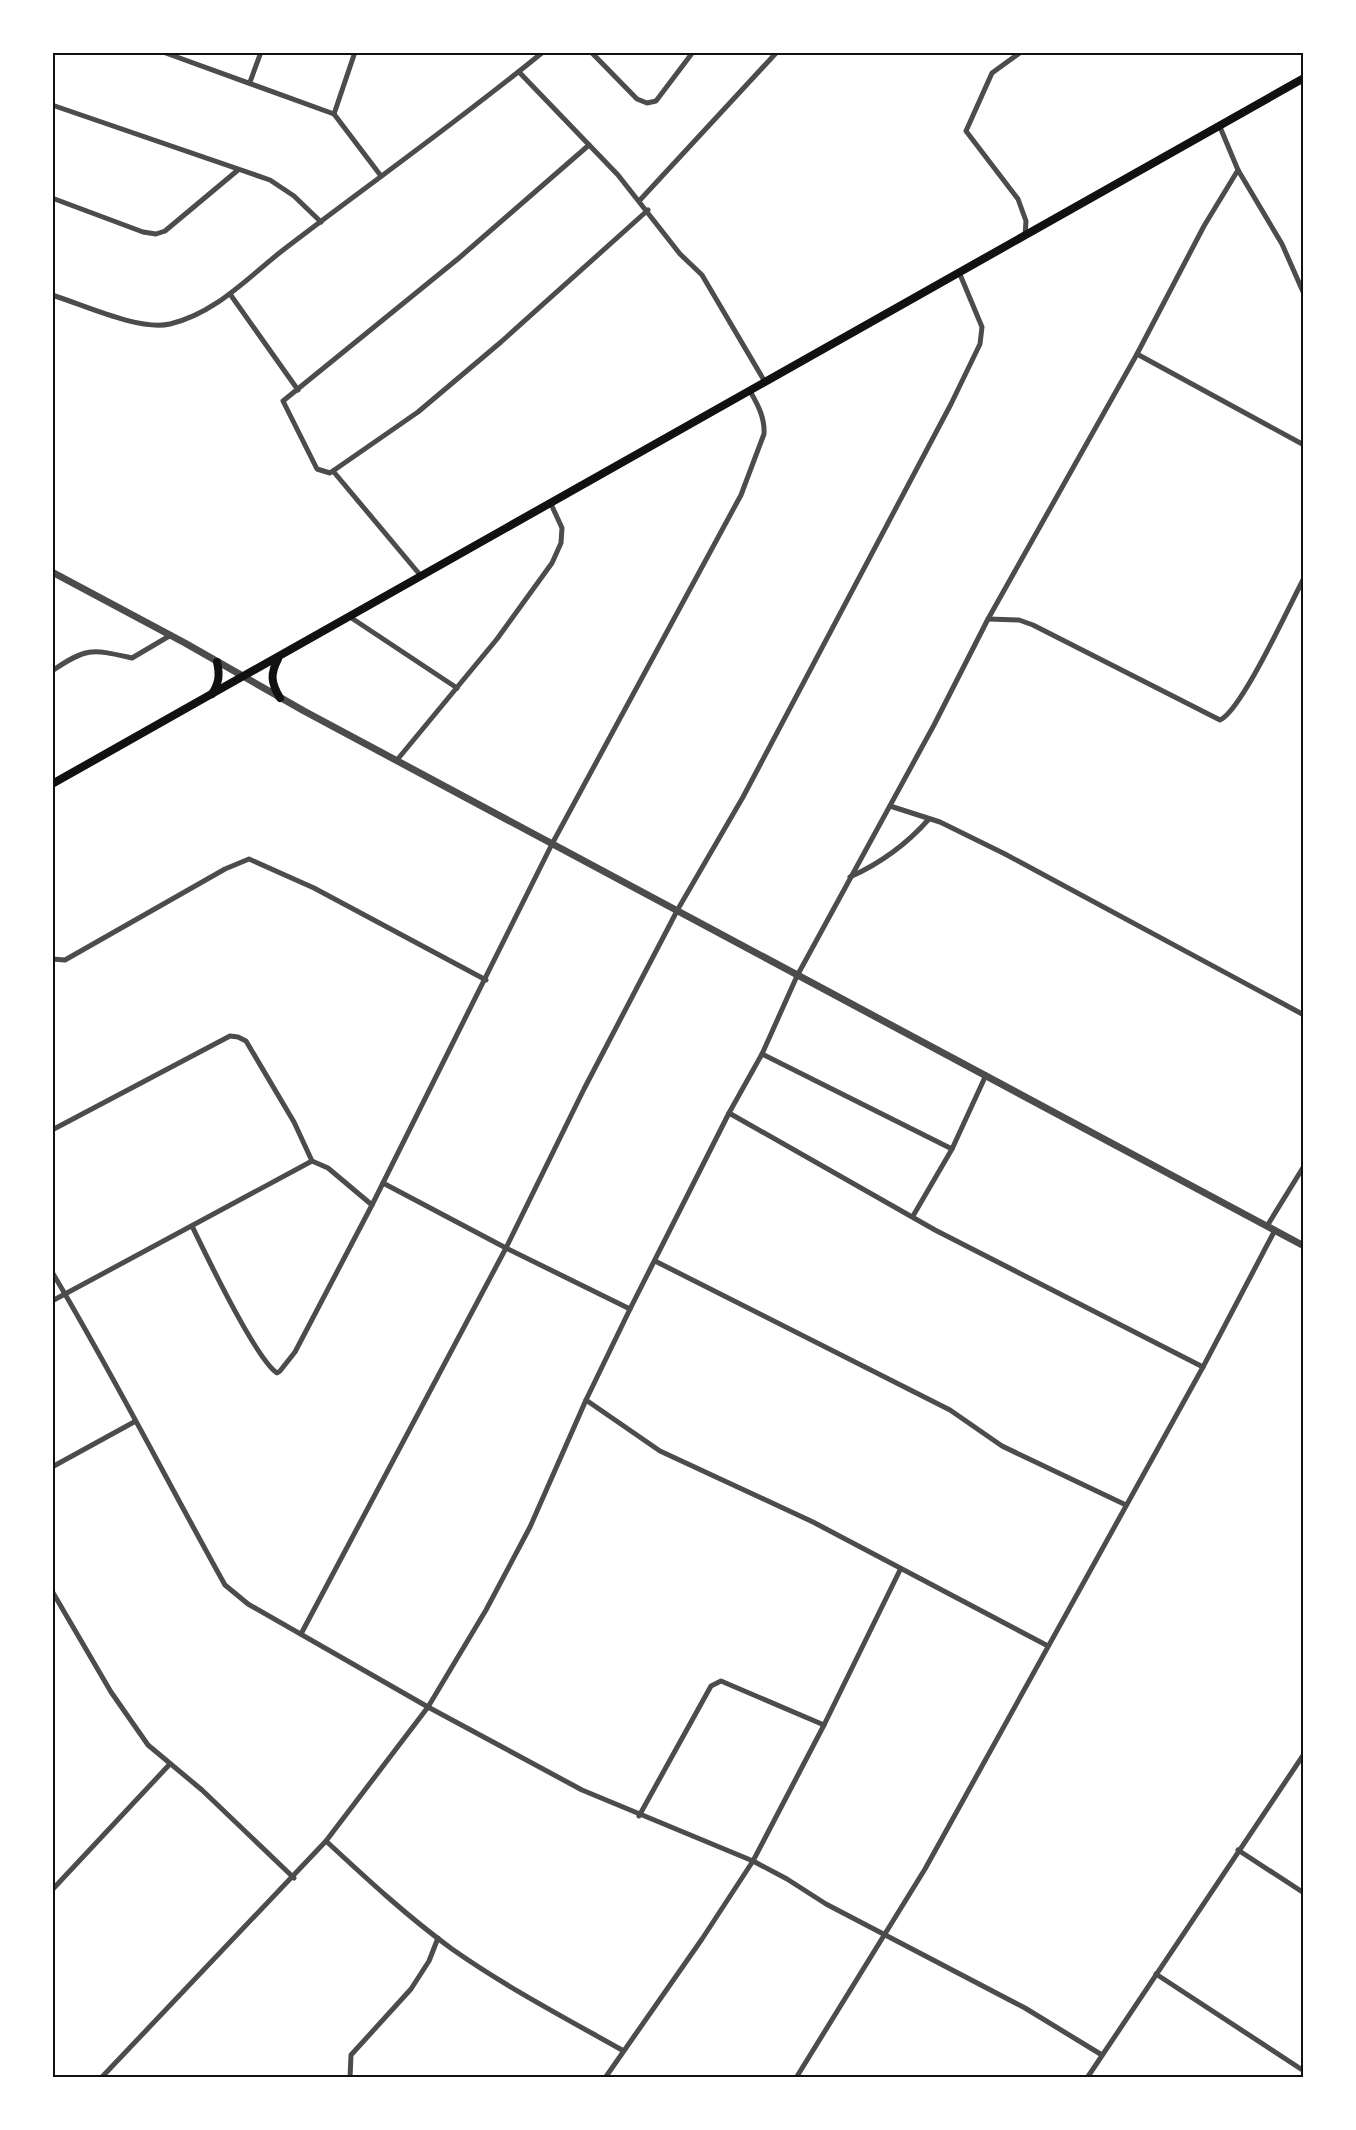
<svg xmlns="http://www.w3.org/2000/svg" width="1356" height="2130" font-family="'IBM Plex Serif',serif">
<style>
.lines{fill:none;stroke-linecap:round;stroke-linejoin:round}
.minor{stroke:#4c4c4c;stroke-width:5}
.tertiary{stroke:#4c4c4c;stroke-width:7}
.secondary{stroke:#111;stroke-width:8}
.neatline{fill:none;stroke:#111;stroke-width:2}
</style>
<rect width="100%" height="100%" fill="#fff"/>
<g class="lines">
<!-- minor -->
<g class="minor">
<path d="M163,52l171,62 47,62"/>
<path d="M591,52l46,47 10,4 9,-2 37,-49"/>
<path d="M1021,52l-29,21 -26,58 52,68 8,22 -1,15"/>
<path d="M519,72l99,103 62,79 22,21 63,107"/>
<path d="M250,82l11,-30"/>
<path d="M52,105l218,75 24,16 27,26"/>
<path d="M334,114l21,-62"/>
<path d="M1220,127l18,43 44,74 22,50"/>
<path d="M589,145l-130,113 -176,143 34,68 13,4 88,-61 83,-70 147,-132"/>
<path d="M52,198l91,34 13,2 9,-3 73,-61"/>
<path d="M640,200l137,-148"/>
<path d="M230,294l68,96"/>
<path d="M52,295c32,10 87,36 118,29 47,-11 80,-49 117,-77 85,-65 173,-127 256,-195"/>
<path d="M1137,354l167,91"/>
<path d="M333,471l88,105"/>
<path d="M350,617l107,71"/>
<path d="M988,619l31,1 14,5 187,95c22,-10 70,-116 84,-142"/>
<path d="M52,671c35,-24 40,-22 80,-13l39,-23"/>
<path d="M397,760l100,-121 55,-76 9,-20 1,-15 -11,-24"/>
<path d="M890,806l50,16 65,32 299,161"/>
<path d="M850,877c31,-14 56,-32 79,-58"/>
<path d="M52,959l13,1 160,-91 24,-10 65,29 172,92"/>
<path d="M762,1054l190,95"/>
<path d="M729,1113l206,117 268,137"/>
<path d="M52,1130l178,-94 8,1 8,4 48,81 18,39 16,7 44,37"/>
<path d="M383,1183l123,65 124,61"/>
<path d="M913,1216l39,-67 34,-74"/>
<path d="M192,1226c14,29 63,132 85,147l3,-2 15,-19 77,-147 180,-361 189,-349 23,-61c1,-16 -6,-29 -14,-43"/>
<path d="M1267,1226l37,-60"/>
<path d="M655,1261l295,149 52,36 124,59"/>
<path d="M52,1272c61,102 115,209 173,313l23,19 180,103 154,83 171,71 34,18 39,25 199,104 77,47"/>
<path d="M52,1301l260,-140"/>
<path d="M586,1400l74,51 153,71 235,124"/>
<path d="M52,1467l82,-45"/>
<path d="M52,1591l59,101 37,53 54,45 92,88"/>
<path d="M301,1634l205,-386 78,-159 94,-180 65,-112 208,-393 29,-60 2,-17 -23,-55"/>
<path d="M639,1816l72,-130 10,-5 103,44"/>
<path d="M326,1841c41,38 82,76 126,108 54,38 113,69 170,101"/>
<path d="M1238,1850l66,43"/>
<path d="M52,1890l117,-125"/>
<path d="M1156,1974l148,97"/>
<path d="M101,2078l225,-237 102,-134 58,-97 44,-83 56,-127 44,-91 99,-196 33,-59 35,-78 137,-251 54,-106 149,-265 67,-128 34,-56"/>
<path d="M350,2078l1,-23 60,-66 18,-28 9,-23"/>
<path d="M605,2078l97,-139 51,-78 71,-136 76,-155"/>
<path d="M796,2078l129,-209 278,-502 72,-137"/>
<path d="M1087,2078l217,-324"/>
</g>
<!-- tertiary -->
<path class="tertiary" d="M52,572l133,71 119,68 1000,535"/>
<!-- secondary -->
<g class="secondary">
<path d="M278,659c-8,15 -7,24 2,39"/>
<path d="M212,694c7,-11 8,-19 5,-32"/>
<path d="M52,784l1252,-706"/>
</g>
</g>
<!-- border -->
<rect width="1356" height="2130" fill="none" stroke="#ffffff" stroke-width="108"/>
<rect x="54" y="54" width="1248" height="2022" class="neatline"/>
</svg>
